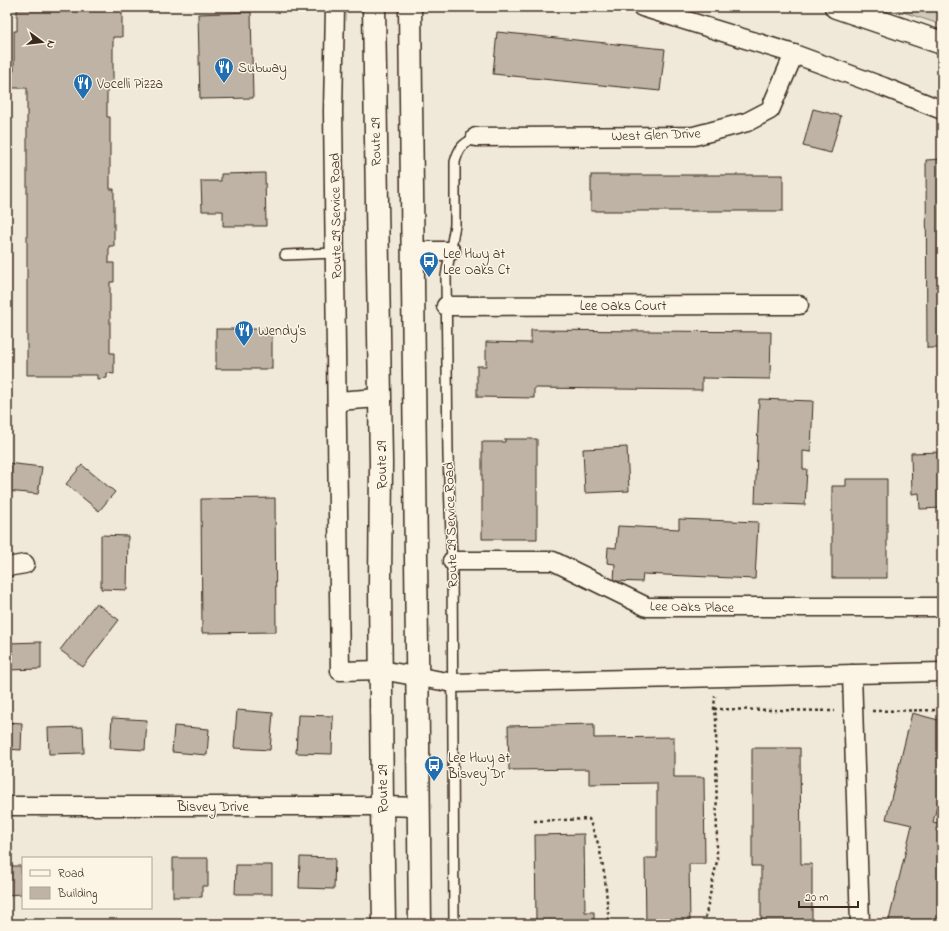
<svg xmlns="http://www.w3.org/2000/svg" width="949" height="931" font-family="'Indie Flower',sans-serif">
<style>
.green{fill:#d2c9ba;stroke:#867a6c}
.building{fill:#beb3a4;stroke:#3b2a1e}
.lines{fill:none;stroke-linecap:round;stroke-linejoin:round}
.service-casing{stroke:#3b2a1e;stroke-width:12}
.minor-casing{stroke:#3b2a1e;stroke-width:21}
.secondary-casing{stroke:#3b2a1e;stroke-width:25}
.primary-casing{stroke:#3b2a1e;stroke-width:25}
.path{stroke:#3b2a1e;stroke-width:2.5;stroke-dasharray:3 3;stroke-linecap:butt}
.service{stroke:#fcf5e5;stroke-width:9}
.minor{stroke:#fcf5e5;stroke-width:18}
.secondary{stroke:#fcf5e5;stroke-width:22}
.primary{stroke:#fcf5e5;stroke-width:22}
.labels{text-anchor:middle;stroke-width:3;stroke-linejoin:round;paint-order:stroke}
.poi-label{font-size:14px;fill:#3b2a1e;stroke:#fcf5e5;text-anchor:start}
.street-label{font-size:14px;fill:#3b2a1e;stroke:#fcf5e5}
</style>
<rect width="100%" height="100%" fill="#f0e9d9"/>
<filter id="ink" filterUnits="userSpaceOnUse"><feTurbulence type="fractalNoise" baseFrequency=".025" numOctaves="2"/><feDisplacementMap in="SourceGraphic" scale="8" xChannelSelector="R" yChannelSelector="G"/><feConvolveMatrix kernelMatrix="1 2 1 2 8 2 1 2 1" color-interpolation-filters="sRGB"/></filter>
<g filter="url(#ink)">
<!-- green -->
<path class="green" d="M888,7h54v18z"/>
<!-- building -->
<g class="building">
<path d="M17,7h105v30h-9v48h-6v32h3v72h4v57h-5v17h5v19h-4v71h4v21l-7,-1v5l-10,1v-4h-70v-287h-16v-17h3v-40h3z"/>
<path d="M251,12l2,86 -53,1 -2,-85z"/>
<path d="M497,32l168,17 -5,42 -167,-17z"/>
<path d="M813,109l28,7 -10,37 -28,-7z"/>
<path d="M942,159v189h-15l-1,-188z"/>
<path d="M265,173l1,53h-43v-15h-21l-1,-30h20v-7z"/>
<rect x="591" y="175" width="192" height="36"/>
<rect x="216" y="329" width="56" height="40"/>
<path d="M531,330l240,2 -1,47 -68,-1v12l-168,-2v10l-57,-1v-31h9v-24l45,1z"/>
<path d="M759,399l54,2 -2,51 -8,-1v18h4l-2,36 -50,-2z"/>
<path d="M505,439h32v100h-55v-97h23z"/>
<path d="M627,447l2,44 -44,2 -2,-44z"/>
<path d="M942,452v56l-22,1 -1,-16 -7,1 -1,-41z"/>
<path d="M7,463l35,4 -4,27 -31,-3z"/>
<path d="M82,465l33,27 -16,19 -33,-27z"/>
<path d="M846,479h41v99h-55v-92h14z"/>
<path d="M275,498l1,134 -74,1 -1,-134z"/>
<path d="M679,519l79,3 -3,57 -112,-5 -1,8 -28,-1 1,-17 -8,-1 1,-16 8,1 2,-22 61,3z"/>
<path d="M101,535l27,1 -1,54 -26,-1z"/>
<path d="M96,603l23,17 -36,47 -23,-17z"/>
<path d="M41,642v27l-34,1v-27z"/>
<path d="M237,710l36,3 -3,37 -36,-2z"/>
<path d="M912,713l30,8v66l-9,35 9,2v91l-1,6 1,1v2h-54l24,-99 -26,-6z"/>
<path d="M298,715l35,1 -1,38 -36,-1z"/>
<path d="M112,718l35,2 -2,30 -35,-2z"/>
<path d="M7,722l15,1 -1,27 -14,-1z"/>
<path d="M594,724v14l80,-1v40h30l1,87h-16l1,60h-44l-1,-66h12v-75l-68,1v-15l-80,1 -1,-44z"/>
<path d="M174,726l35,3 -2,26 -35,-3z"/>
<path d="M83,727l1,26 -35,1 -1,-26z"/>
<path d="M752,748h48l1,116h11v60h-51v-58h-9z"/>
<path d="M584,834l1,78h9v12h-48v-2h-10l-1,-87z"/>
<path d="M300,857l35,1 -1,31 -35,-1z"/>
<path d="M173,858h35v28h-6v11h-29z"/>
<path d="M236,865h36v29h-37z"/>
<path d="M7,866h14l1,28 -15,1z"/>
</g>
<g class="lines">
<!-- service casing -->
<g class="service-casing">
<g id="service">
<path d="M285,255l50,-2"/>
<path d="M454,924l-2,-363 -4,-106 -2,-179 9,-51v-63c4,-15 8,-18 21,-25"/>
</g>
</g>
<!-- minor casing -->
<g class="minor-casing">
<g id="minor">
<path d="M335,7l-2,104 7,560 41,-1 72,13 489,-11"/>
<path d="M642,7l152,47 90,33 58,23"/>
<path d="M476,137l218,-1 53,-14 23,-12 24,-56"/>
<path d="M412,251h39"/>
<path d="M446,306l353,-1"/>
<path d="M337,401l42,-3"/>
<path d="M452,561h101l94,46h295"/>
<path d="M7,567l18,-3"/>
<path d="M852,674l8,250"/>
<path d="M7,806h375l37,1"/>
</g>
</g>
<!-- secondary casing -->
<g class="secondary-casing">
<path id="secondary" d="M836,7l106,36"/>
</g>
<!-- primary casing -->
<g class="primary-casing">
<g id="primary">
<path d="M374,7l7,456 -1,124 2,219 2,118"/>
<path d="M410,7l10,917"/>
</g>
</g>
<!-- path -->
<g class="path">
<path d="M714,709l121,2"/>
<path d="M872,711l70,-1"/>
<path d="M534,821l55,-2 10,27 6,32 4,46"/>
<path d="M704,924l13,-63 -1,-145 -2,-7 1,-13"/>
</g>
<!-- service -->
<use href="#service" class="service"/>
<!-- minor -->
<use href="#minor" class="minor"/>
<!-- secondary -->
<use href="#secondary" class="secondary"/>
<!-- primary -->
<use href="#primary" class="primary"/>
</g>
</g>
<!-- icons -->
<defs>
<g id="restaurant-pin" transform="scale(1)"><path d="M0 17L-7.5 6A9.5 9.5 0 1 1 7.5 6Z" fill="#1f6fb2" stroke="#fcf5e5"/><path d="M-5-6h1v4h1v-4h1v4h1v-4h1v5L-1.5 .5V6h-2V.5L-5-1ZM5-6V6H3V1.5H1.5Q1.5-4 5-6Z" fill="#fff"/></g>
<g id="bus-pin" transform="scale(1)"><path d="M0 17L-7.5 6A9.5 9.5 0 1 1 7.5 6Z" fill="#1f6fb2" stroke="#fcf5e5"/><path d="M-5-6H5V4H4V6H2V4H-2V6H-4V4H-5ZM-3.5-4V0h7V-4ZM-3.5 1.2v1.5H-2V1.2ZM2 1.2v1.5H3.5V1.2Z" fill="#fff"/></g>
</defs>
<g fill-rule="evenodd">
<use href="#restaurant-pin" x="224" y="67"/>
<use href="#restaurant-pin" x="83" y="83"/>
<use href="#bus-pin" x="429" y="261"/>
<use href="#restaurant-pin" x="244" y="330"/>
<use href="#bus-pin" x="434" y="765"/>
</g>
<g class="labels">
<!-- poi labels -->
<g class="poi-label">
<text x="238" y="72">Subway</text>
<text x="97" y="88">Vocelli Pizza</text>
<text x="443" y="258">Lee Hwy at<tspan x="443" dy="16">Lee Oaks Ct</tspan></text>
<text x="258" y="335">Wendy's</text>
<text x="448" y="762">Lee Hwy at<tspan x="448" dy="16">Bisvey Dr</tspan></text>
</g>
<!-- street labels -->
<g class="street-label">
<text transform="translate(656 134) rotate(-2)" y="5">West Glen Drive</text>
<text transform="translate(375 142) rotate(-91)" y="5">Route 29</text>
<text transform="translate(335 216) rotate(-91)" y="5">Route 29 Service Road</text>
<text x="623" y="310">Lee Oaks Court</text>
<text transform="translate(381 465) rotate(-90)" y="5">Route 29</text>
<text transform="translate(450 525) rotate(-92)" y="5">Route 29 Service Road</text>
<text transform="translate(692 606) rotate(1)" y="5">Lee Oaks Place</text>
<text transform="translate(382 789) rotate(-90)" y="5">Route 29</text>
<text x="213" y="811">Bisvey Drive</text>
</g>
</g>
<!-- margin -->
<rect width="949" height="931" fill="none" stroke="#fcf5e5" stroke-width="24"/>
<rect x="12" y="12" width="925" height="907" fill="none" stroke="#3b2a1e" stroke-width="1.5" filter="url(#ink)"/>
<!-- legend -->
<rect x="22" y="857" width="130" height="52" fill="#fcf5e5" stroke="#afa495"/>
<rect x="30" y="870" width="20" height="6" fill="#fcf5e5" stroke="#afa495"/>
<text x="58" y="877" font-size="12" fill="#3b2a1e">Road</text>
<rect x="30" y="887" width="20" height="12" fill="#beb3a4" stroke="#afa495"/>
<text x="58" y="897" font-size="12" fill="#3b2a1e">Building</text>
<!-- north arrow -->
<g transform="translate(42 42) rotate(105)" stroke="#fcf5e5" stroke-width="3" paint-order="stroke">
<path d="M0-3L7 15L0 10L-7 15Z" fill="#3b2a1e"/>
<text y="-6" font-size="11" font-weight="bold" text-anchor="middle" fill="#3b2a1e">N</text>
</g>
<!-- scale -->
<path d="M799 901v6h59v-6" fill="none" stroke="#3b2a1e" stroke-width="2"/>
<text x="805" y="901" font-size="12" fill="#3b2a1e" stroke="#fcf5e5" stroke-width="3" paint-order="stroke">20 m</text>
</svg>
